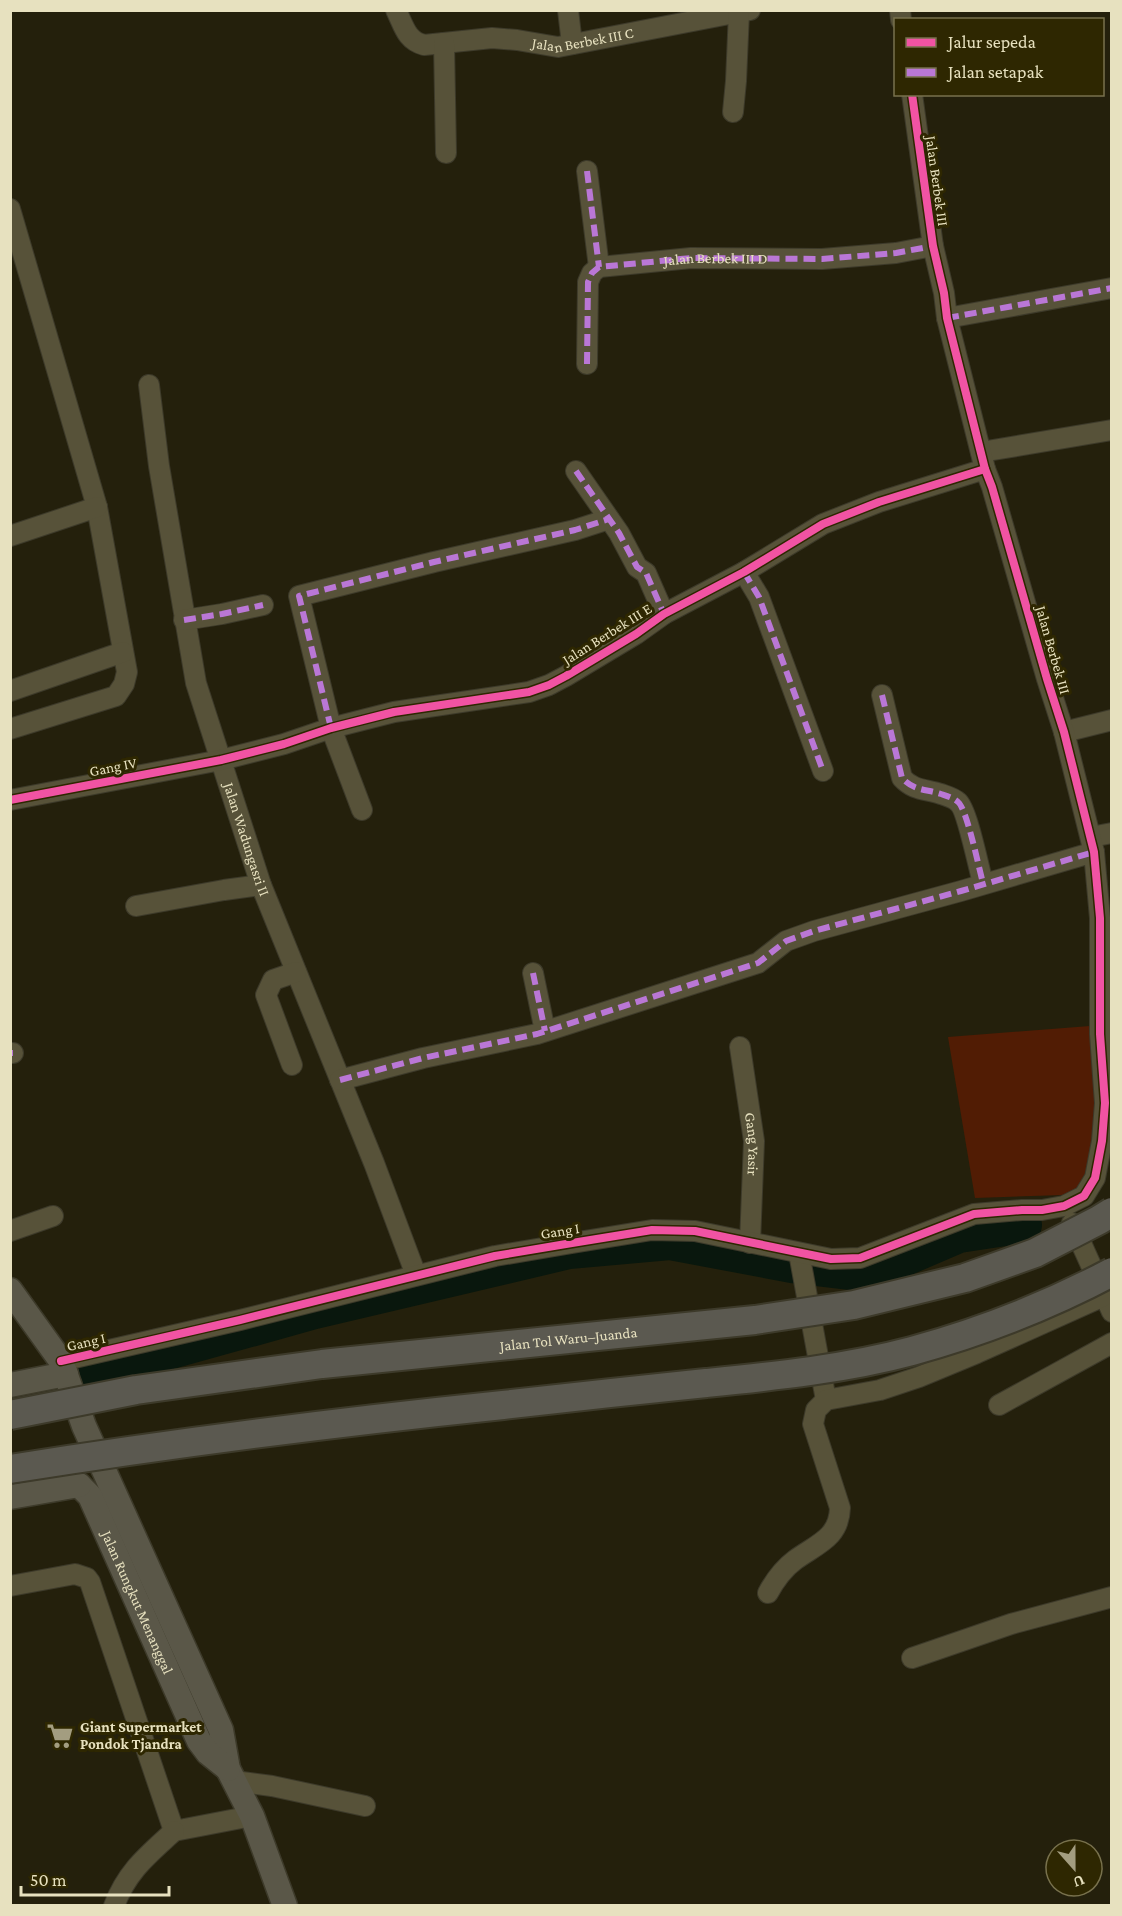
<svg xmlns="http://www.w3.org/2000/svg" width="1122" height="1916" font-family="'Crimson Pro',serif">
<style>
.green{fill:#511c04}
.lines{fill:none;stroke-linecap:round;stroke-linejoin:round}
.river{stroke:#09170d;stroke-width:36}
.minor-casing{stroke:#3d3a2a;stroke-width:22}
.major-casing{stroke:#3d3a2a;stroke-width:27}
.minor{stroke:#575239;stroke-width:20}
.major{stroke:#5a5748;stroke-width:24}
.highway-bridge-casing{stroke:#3d3a2a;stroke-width:32;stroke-linecap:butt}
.highway-bridge{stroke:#5b5950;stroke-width:28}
.quiet{stroke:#ba77d6;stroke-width:6;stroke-dasharray:12 6;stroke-linecap:butt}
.cycleway-casing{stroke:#2e2701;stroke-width:11}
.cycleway{stroke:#f153a3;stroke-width:8}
.labels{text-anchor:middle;stroke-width:6;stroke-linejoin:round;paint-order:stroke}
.street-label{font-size:15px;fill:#e7e1bf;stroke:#2e2701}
.poi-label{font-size:15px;font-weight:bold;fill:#e7e1bf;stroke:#2e2701;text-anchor:start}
</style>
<rect width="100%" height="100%" fill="#24200c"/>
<!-- green -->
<path class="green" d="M1090,1026l8,111 -16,49 -19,9 -88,3 -27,-161z"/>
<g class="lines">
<!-- river -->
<path class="river" d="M78,1377l237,-66 254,-60 101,-9 122,23 76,9 91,-39 65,-10"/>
<!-- minor casing -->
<g class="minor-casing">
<g id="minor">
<path id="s1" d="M396,10c8,16 10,30 28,35l68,-7 25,2 41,7 192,-37"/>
<path d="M568,10l4,34"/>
<path d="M900,10l1,10"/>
<path d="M444,43l2,110"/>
<path d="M733,112l3,-31 3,-69"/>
<path d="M587,171l12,96"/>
<path d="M10,209l87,298 30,165 -3,12 -8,12 -106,33"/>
<path d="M947,318l165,-30"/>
<path id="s2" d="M587,364l1,-82 4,-9 7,-6 92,-9 131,1 74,-6 37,-7"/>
<path id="s3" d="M149,385l10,81 37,217 65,202 113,278 42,112"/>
<path d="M981,452l131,-22"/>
<path d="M576,471l43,62 18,34 9,6 18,41"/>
<path d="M10,536l87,-29"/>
<path d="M744,572l15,25 64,174"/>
<path d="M184,620l38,-6 41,-9"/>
<path d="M10,691l113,-39"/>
<path d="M882,695l20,83c12,13 24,11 39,16 6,2 13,4 17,8 9,7 21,67 25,81"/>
<path d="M1064,732l48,-12"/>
<path d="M10,800l211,-40 63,-16 47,-16 63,-16 135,-20 20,-7 17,-9 70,-42 28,-20 80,-42 79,-48 56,-22 106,-33"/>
<path d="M362,810l-31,-82 -32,-132 135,-34 141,-32 34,-11"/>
<path d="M1091,837l21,-4"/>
<path d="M136,906l88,-16 37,-5"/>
<path d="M533,973l12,58"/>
<path id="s4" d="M740,1047l14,94 -4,102"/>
<path d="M10,1053h3"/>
<path d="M292,1065l-26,-70 7,-15 23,-8"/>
<path d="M340,1080l83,-22 114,-24 221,-71 28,-22 28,-10 147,-40 133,-39"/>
<path d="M1072,1223l40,89"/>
<path d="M10,1231l43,-15"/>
<path d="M799,1253l27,147"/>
<path d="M61,1361l179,-41 255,-64 77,-13 80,-13 43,1 136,28 29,-1 114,-44 48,-4h20l22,-4 20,-10 11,-18 7,-37 3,-38 -5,-69v-116l-6,-66 -30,-120 -17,-53 -55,-192 -7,-18 -38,-151 -3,-25 -11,-47 -21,-152"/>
<path d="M999,1405l113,-62"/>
<path d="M10,1586l65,-12 12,4 3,4 84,249 78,-15"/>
<path d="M768,1593c7,-13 15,-24 27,-33 22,-16 44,-22 45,-52l-27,-84 3,-14 10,-10 54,-10 39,-13 58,-24 127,-57"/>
<path d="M912,1658l99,-34 101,-27"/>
<path d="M234,1781l38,5 93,20"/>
<path d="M114,1906c13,-35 34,-51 60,-75"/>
</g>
</g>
<!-- major casing -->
<g class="major-casing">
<g id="major">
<path d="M10,1290l51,71 23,65 137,304 7,39 24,47 33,90"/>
<path d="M10,1385l56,-11"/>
<path id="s5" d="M79,1485l11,11 109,245 9,12 20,16"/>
<path d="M10,1497l69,-12"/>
</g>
</g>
<!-- minor -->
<use href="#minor" class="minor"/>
<!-- major -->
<use href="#major" class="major"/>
<!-- highway-bridge casing -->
<g class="highway-bridge-casing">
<g id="highway-bridge">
<path id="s6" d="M10,1415l126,-25 186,-26 433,-44 99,-15 111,-27 70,-25 64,-33 13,-8"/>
<path d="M10,1469c164,-26 328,-47 493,-64 68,-8 135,-15 203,-22 69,-7 139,-14 206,-32 69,-19 136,-45 200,-79"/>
</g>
</g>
<!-- highway-bridge -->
<use href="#highway-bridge" class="highway-bridge"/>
<!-- quiet -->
<g class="quiet">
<path d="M587,171l12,96"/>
<path d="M947,318l165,-30"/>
<path d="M587,364l1,-82 4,-9 7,-6 92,-9 131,1 74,-6 37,-7"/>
<path d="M576,471l43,62 18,34 9,6 18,41"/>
<path d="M744,572l15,25 64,174"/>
<path d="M184,620l38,-6 41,-9"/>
<path d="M882,695l20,83c12,13 24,11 39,16 6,2 13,4 17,8 9,7 21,67 25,81"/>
<path d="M331,728l-32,-132 135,-34 141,-32 34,-11"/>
<path d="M533,973l12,58"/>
<path d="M10,1053h3"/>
<path d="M340,1080l83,-22 114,-24 221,-71 28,-22 28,-10 147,-40 133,-39"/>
</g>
<!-- cycleway casing -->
<g class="cycleway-casing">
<g id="cycleway">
<path d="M10,800l211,-40 63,-16 47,-16 63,-16 135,-20 20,-7 17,-9 70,-42 28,-20 80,-42 79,-48 56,-22 106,-33"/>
<path d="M61,1361l179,-41 255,-64 77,-13 80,-13 43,1 136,28 29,-1 114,-44 48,-4h20l22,-4 20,-10 11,-18 7,-37 3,-38 -5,-69v-116l-6,-66 -30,-120 -17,-53 -55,-192 -7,-18 -38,-151 -3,-25 -11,-47 -21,-152"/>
</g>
</g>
<!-- cycleway -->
<use href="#cycleway" class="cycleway"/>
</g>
<!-- icons -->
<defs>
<g id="supermarket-bare" transform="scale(2.07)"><path d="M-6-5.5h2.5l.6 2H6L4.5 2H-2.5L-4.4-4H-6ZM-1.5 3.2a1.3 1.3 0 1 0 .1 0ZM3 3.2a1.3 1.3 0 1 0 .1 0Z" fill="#a39d80" stroke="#2e2701" stroke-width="2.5" paint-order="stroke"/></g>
</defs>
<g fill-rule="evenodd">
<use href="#supermarket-bare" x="60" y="1736"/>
</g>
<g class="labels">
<!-- street labels -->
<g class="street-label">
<text dy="5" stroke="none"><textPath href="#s1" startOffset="207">Jalan Berbek III C</textPath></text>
<text transform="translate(937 181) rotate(82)" y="5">Jalan Berbek III</text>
<text dy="5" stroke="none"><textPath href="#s2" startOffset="218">Jalan Berbek III D</textPath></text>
<text transform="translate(607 634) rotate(-32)" y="5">Jalan Berbek III E</text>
<text transform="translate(1053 650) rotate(74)" y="5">Jalan Berbek III</text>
<text transform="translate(113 767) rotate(-11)" y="5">Gang IV</text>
<text dy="5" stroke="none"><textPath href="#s3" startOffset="466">Jalan Wadungasri II</textPath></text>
<text dy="5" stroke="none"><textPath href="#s4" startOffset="98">Gang Yasir</textPath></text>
<text transform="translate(560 1231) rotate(-9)" y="5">Gang I</text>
<text dy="5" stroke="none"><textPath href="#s6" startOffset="564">Jalan Tol Waru–Juanda</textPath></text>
<text transform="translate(86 1342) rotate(-13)" y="5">Gang I</text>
<text dy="5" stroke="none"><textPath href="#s5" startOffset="132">Jalan Rungkut Menanggal</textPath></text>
</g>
<!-- poi labels -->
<g class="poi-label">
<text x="80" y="1732">Giant Supermarket<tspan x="80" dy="17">Pondok Tjandra</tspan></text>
</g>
</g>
<!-- border -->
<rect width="1122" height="1916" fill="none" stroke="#e7e1bf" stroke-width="24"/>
<!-- legend -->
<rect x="894" y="18" width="210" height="78" fill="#2e2701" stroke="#78714d" stroke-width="1.5"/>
<rect x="906" y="38" width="30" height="9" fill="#f153a3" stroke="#78714d" stroke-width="1.5"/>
<text x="948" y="48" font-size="18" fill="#e7e1bf">Jalur sepeda</text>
<rect x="906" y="68" width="30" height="9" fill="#ba77d6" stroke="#78714d" stroke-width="1.5"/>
<text x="948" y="78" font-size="18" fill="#e7e1bf">Jalan setapak</text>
<!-- north arrow -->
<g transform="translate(1074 1868) rotate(159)"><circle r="28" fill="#2e2701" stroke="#78714d" stroke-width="1.5"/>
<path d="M0-4.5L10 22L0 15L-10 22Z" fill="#a39d80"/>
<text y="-9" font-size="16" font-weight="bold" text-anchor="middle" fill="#e7e1bf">U</text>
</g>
<!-- scale -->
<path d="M21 1886v9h148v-9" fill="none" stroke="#e7e1bf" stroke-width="3"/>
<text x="30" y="1886" font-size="18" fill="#e7e1bf" stroke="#2e2701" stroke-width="4.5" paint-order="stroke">50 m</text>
</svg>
